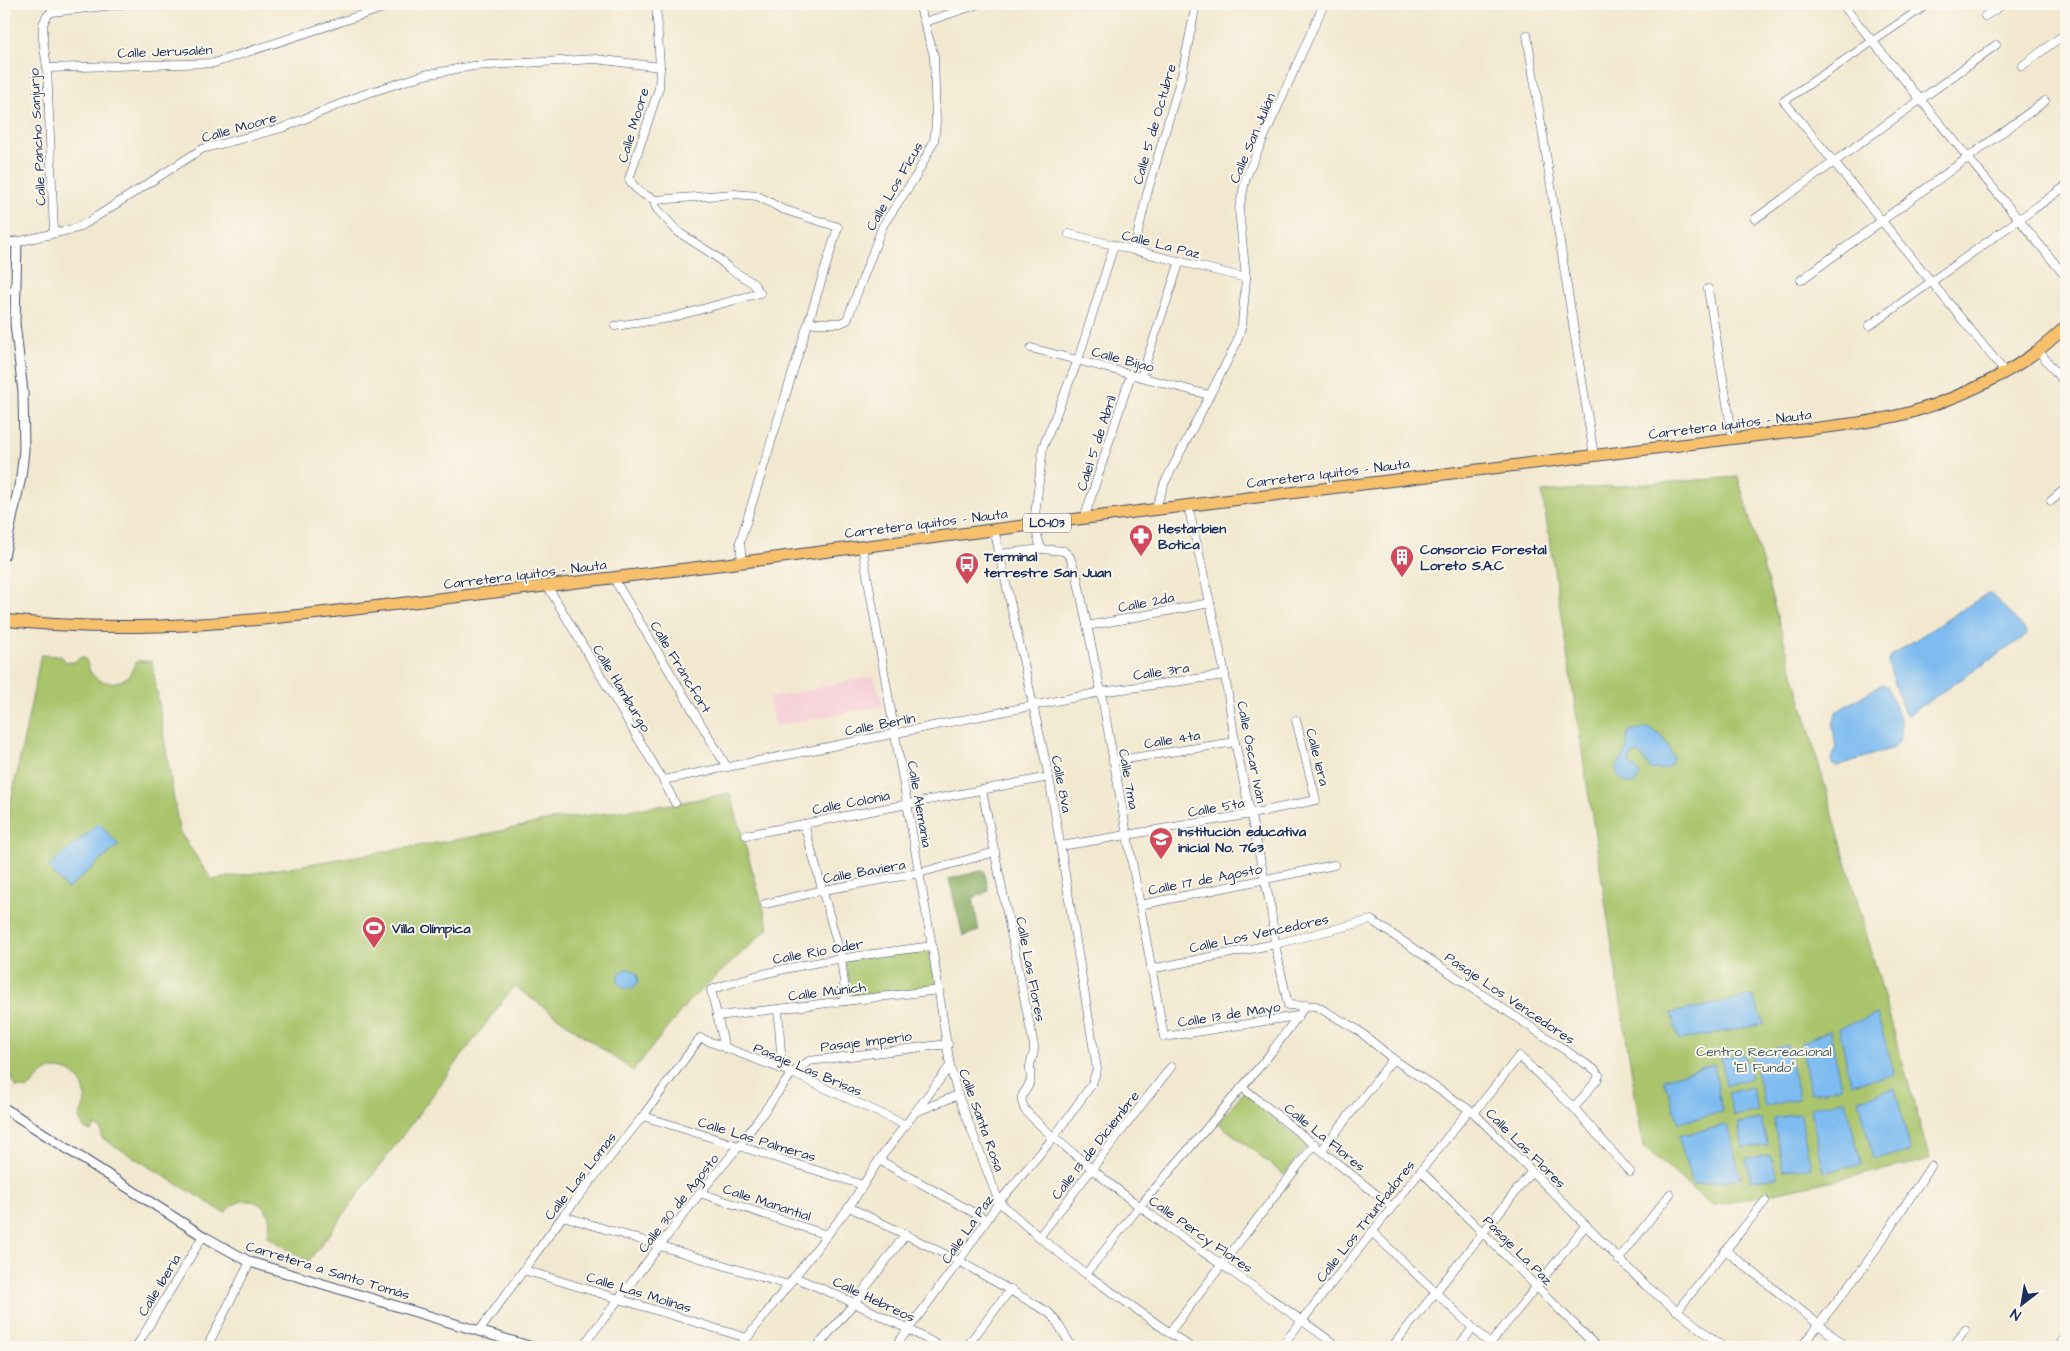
<svg xmlns="http://www.w3.org/2000/svg" width="2070" height="1351" font-family="'Architects Daughter',sans-serif">
<style>
.built{fill:#f6cfd8}
.green{fill:#a9c46a;stroke:#627a64}
.forest{fill:#86aa5e;stroke:#506c5e}
.water{fill:#7dbbf0;stroke:#4c75a7}
.lines{fill:none;stroke-linecap:round;stroke-linejoin:round}
.minor-casing{stroke:#3b4b6f;stroke-width:9}
.tertiary-casing{stroke:#3b4b6f;stroke-width:11}
.primary-casing{stroke:#3b4b6f;stroke-width:13}
.minor{stroke:#fff;stroke-width:8}
.tertiary{stroke:#fff;stroke-width:9}
.primary{stroke:#f7c06c;stroke-width:11}
.labels{text-anchor:middle;stroke-width:4;stroke-linejoin:round;paint-order:stroke}
.shield{fill:#fbf7ec;stroke:#5e6b89;stroke-width:1}
.shield-label{font-size:12px;font-weight:bold;fill:#1b2f5e}
.street-label{font-size:14px;fill:#1b2f5e;stroke:#fbf7ec}
.poi-label{font-size:14px;font-weight:bold;fill:#1b2f5e;stroke:#fbf7ec;text-anchor:start}
.park-label{font-size:14px;fill:#465c62;stroke:#fbf7ec}
</style>
<rect width="100%" height="100%" fill="#fbf7ec"/>
<filter id="ink" filterUnits="userSpaceOnUse"><feTurbulence type="fractalNoise" baseFrequency=".02" numOctaves="2"/><feDisplacementMap in="SourceGraphic" scale="10" xChannelSelector="R" yChannelSelector="G"/><feConvolveMatrix kernelMatrix="1 2 1 2 8 2 1 2 1" color-interpolation-filters="sRGB"/></filter>
<filter id="wash" filterUnits="userSpaceOnUse"><feTurbulence type="fractalNoise" baseFrequency=".0096" numOctaves="4" result="noise"/><feDisplacementMap in="SourceGraphic" scale="20" xChannelSelector="R" yChannelSelector="G"/><feGaussianBlur stdDeviation="1.12" result="paint"/><feColorMatrix in="noise" values="0 0 0 0 0 0 0 0 0 0 0 0 0 0 0 0 0 1.4 0 .05"/><feComposite in="paint" operator="in"/></filter>
<g filter="url(#wash)">
<rect width="100%" height="100%" fill="#f2e8cf"/>
<!-- built -->
<path class="built" d="M874,676l10,30 -109,20 -6,-28z"/>
<!-- green -->
<g class="green">
<path d="M1738,477l192,683 -218,46 -69,-60 -101,-654z"/>
<path d="M41,655l20,1 5,6h8l3,-3 6,-2c6,4 4,12 9,17 8,11 28,11 37,1 3,-4 5,-10 8,-14h15l27,170 33,49 266,-44 67,-15 128,-17 57,-11 39,135 -81,74 -55,69 -119,-85 -206,276 -41,-26c13,-30 -23,-49 -42,-23l-123,-75 -1,-9 -5,-3 -5,5 -7,-3 -5,-10c3,-8 7,-15 6,-23 -1,-18 -21,-31 -38,-24 -8,4 -13,13 -20,18l-11,-2 -3,-4v-6l-5,-3 -4,3v-241z"/>
<path d="M933,947l7,42 -86,11 -10,-42z"/>
<path d="M1243,1092l65,53 -24,30 -66,-52z"/>
</g>
<!-- forest -->
<path class="forest" d="M984,870l5,21 -16,7 6,33 -16,5 -14,-57z"/>
<!-- water -->
<g class="water">
<path d="M1988,593l4,1 34,37 1,4 -119,80 -4,-3 -16,-50 4,-7z"/>
<path d="M1882,684l5,2c6,17 26,48 6,62l-56,18 -5,-2v-5l4,-10 -3,-23 3,-14z"/>
<path d="M1646,728c16,4 23,17 27,31l-4,8 -8,3 -10,-1 -12,-16 -7,2 -3,6 2,5 8,5v6l-4,6c-12,2 -16,-5 -20,-15 5,-6 10,-12 12,-19 1,-7 -1,-12 2,-18z"/>
<path d="M99,823l20,22 -52,44 -19,-22z"/>
<circle cx="628" cy="979" r="10"/>
<path d="M1753,996l11,28 -85,16 -8,-27z"/>
<path d="M1877,1014l18,61 -44,9 -12,-56z"/>
<path d="M1830,1030l11,57 -31,7 -9,-51z"/>
<path d="M1787,1045l12,53 -34,9 -13,-52z"/>
<path d="M1744,1054l7,24 -25,8 -5,-28z"/>
<path d="M1714,1064l8,48 -43,11 -15,-44z"/>
<path d="M1752,1087l6,24 -24,5 -6,-23z"/>
<path d="M1895,1088l16,64 -38,6 -14,-59z"/>
<path d="M1845,1100l17,65 -38,7 -14,-64z"/>
<path d="M1800,1114l11,54 -28,2 -10,-52z"/>
<path d="M1761,1119l7,27 -25,2 -5,-25z"/>
<path d="M1727,1125l14,53 -48,7 -15,-49z"/>
<path d="M1770,1155l8,22 -27,4 -5,-23z"/>
</g>
</g>
<g filter="url(#ink)">
<g class="lines">
<!-- minor casing -->
<g class="minor-casing">
<g id="minor">
<path d="M656,4l4,63 -1,21 -30,91c6,11 15,17 27,21l78,-6 24,2 24,13 56,18 -98,315 2,20"/>
<path d="M1842,4l224,273"/>
<path d="M1928,4l-144,97 221,271"/>
<path d="M1985,16l19,-12"/>
<path d="M925,22l54,-18"/>
<path d="M1527,35l67,421"/>
<path d="M2022,66l44,-33"/>
<path d="M47,68l167,-5 181,-59"/>
<path d="M2064,113l2,-1"/>
<path d="M1755,219l241,-174"/>
<path d="M54,233l-7,-165 -4,-29v-15l4,-8 4,-4 73,-8"/>
<path d="M1069,234l177,44"/>
<path d="M17,242l60,-14 11,-6 114,-73 80,-21 80,-33 62,-20 49,-9 123,-7 64,8"/>
<path d="M1134,250l13,-56 35,-120 14,-70"/>
<path d="M1801,280l244,-179"/>
<path d="M1708,289l25,150"/>
<path d="M4,291l12,-1"/>
<path d="M809,323h31l7,-3 36,-95 33,-49 18,-35 2,-18 -2,-67 -15,-52"/>
<path d="M615,326l55,-8 90,-25 -7,-10 -23,-14 -16,-14 -36,-23 -21,-23 -2,-4 1,-5"/>
<path d="M1869,326l197,-140"/>
<path d="M1031,348l178,47"/>
<path d="M2038,350l28,35"/>
<path d="M1141,377l39,-116"/>
<path d="M2051,501l15,-13"/>
<path d="M1188,505l22,98 15,72 10,67 36,167 4,35 13,61 28,1 42,24 35,29 81,54 171,172 78,62"/>
<path d="M1155,510l10,-28 71,-138 6,-19 4,-47 -7,-68 7,-33 78,-173"/>
<path d="M1084,519l47,-145"/>
<path d="M862,546l70,400 18,120 8,29 41,107 40,35 47,37 104,73"/>
<path d="M1041,549l-7,-25 9,-77 35,-87 36,-115"/>
<path d="M999,554l42,-5 23,2 6,6 7,20 24,115 63,345 133,-21"/>
<path d="M614,579l113,188"/>
<path d="M548,587l115,193 12,23"/>
<path d="M1087,626l123,-23"/>
<path d="M1113,761l122,-19"/>
<path d="M663,780l438,-88 124,-17"/>
<path d="M982,790l52,256c1,8 -3,12 -4,20 -1,5 2,11 0,16 -5,14 -13,10 -5,28 16,18 36,33 54,48 81,70 174,125 259,189"/>
<path d="M804,824l37,133 5,44"/>
<path d="M746,835l303,-58"/>
<path d="M1061,846l190,-32 65,-14 -20,-80"/>
<path d="M765,904l59,-14 95,-17 76,-21"/>
<path d="M1140,905l194,-40"/>
<path d="M1151,969l124,-25 96,-24 224,150 4,5 -2,5 -23,28"/>
<path d="M778,1009l4,60"/>
<path d="M717,1016l222,-26"/>
<path d="M725,1048l-14,-58c71,-26 146,-34 221,-44"/>
<path d="M1242,1087l150,120"/>
<path d="M918,1111l40,-16"/>
<path d="M1474,1113l45,-57 55,52 56,64"/>
<path d="M643,1116l220,69"/>
<path d="M1322,1150l71,-91"/>
<path d="M879,1160l108,60"/>
<path d="M1421,1171l176,176"/>
<path d="M700,1193l127,42"/>
<path d="M849,1207l110,54 89,51 7,7 17,28"/>
<path d="M563,1216l225,69"/>
<path d="M1372,1232l121,115"/>
<path d="M1039,1237l132,-170"/>
<path d="M1725,1250l122,97"/>
<path d="M1618,1260l52,-66"/>
<path d="M524,1270l223,68"/>
<path d="M1086,1274l53,-67 128,-149 39,-53"/>
<path d="M794,1277c51,21 99,43 147,70"/>
<path d="M1677,1311l88,-110"/>
<path d="M480,1330l83,-114 80,-100 57,-78 92,35 114,52"/>
<path d="M1169,1333l146,-189"/>
<path d="M1490,1344l96,-119"/>
<path d="M136,1347l67,-111"/>
<path d="M207,1347l43,-85"/>
<path d="M582,1347l118,-154 39,-47 53,-73 17,-12 139,-17"/>
<path d="M740,1347l109,-140 30,-47 71,-94"/>
<path d="M817,1347l38,-45 51,-68"/>
<path d="M895,1347l64,-86 40,-59 55,-65 38,-53 5,-15 -48,-292 -55,-248"/>
<path d="M966,1347l45,-58"/>
<path d="M1281,1347l188,-237"/>
<path d="M1392,1347l140,-176"/>
<path d="M1458,1347l15,-19"/>
<path d="M1801,1347l65,-83 65,-98"/>
<path d="M1953,1347l12,-17"/>
<path d="M2060,1347l6,-19"/>
</g>
</g>
<!-- tertiary casing -->
<g class="tertiary-casing">
<g id="tertiary">
<path d="M4,243l13,-1 -2,81 8,69 1,58 -3,27 -17,79"/>
<path d="M4,1108l199,128 47,26 282,85"/>
</g>
</g>
<!-- primary casing -->
<g class="primary-casing">
<path id="primary" d="M4,620c131,16 262,0 393,-16 118,-14 236,-28 354,-43 369,-49 739,-92 1108,-138 18,-3 36,-6 53,-11 56,-17 112,-44 154,-86"/>
</g>
<!-- minor -->
<use href="#minor" class="minor"/>
<!-- tertiary -->
<use href="#tertiary" class="tertiary"/>
<!-- primary -->
<use href="#primary" class="primary"/>
</g>
</g>
<!-- icons -->
<defs>
<g id="pharmacy-pin" transform="scale(1.25)"><path d="M0 17L-7.5 6A9.5 9.5 0 1 1 7.5 6Z" fill="#d1495b" stroke="#fbf7ec"/><path d="M-2-6h4v4h4v4h-4v4h-4v-4h-4v-4h4Z" fill="#fff"/></g>
<g id="building-pin" transform="scale(1.25)"><path d="M0 17L-7.5 6A9.5 9.5 0 1 1 7.5 6Z" fill="#d1495b" stroke="#fbf7ec"/><path d="M-4-6H4V6H1V3H-1V6H-4ZM-2.5-4.3h1.7v1.8h-1.7ZM.8-4.3h1.7v1.8H.8ZM-2.5-1h1.7V.8h-1.7ZM.8-1h1.7V.8H.8Z" fill="#fff"/></g>
<g id="bus-pin" transform="scale(1.25)"><path d="M0 17L-7.5 6A9.5 9.5 0 1 1 7.5 6Z" fill="#d1495b" stroke="#fbf7ec"/><path d="M-5-6H5V4H4V6H2V4H-2V6H-4V4H-5ZM-3.5-4V0h7V-4ZM-3.5 1.2v1.5H-2V1.2ZM2 1.2v1.5H3.5V1.2Z" fill="#fff"/></g>
<g id="school-pin" transform="scale(1.25)"><path d="M0 17L-7.5 6A9.5 9.5 0 1 1 7.5 6Z" fill="#d1495b" stroke="#fbf7ec"/><path d="M0-5L7-2L0 1L-7-2ZM-4 1L0 2.5L4 1V4Q0 6-4 4Z" fill="#fff"/></g>
<g id="stadium-pin" transform="scale(1.25)"><path d="M0 17L-7.5 6A9.5 9.5 0 1 1 7.5 6Z" fill="#d1495b" stroke="#fbf7ec"/><path d="M0-5a6.5 5 0 1 0 0 10a6.5 5 0 1 0 0-10ZM-3.5-1.8h7v3.6h-7Z" fill="#fff"/></g>
</defs>
<g fill-rule="evenodd">
<use href="#pharmacy-pin" x="1141" y="536"/>
<use href="#building-pin" x="1402" y="557"/>
<use href="#bus-pin" x="967" y="564"/>
<use href="#school-pin" x="1161" y="839"/>
<use href="#stadium-pin" x="374" y="928"/>
</g>
<g class="labels">
<!-- shield labels -->
<rect class="shield" x="1023" y="513.5" width="48" height="19" rx="4"/>
<g class="shield-label">
<text x="1047" y="527">LO-103</text>
</g>
<!-- street labels -->
<g class="street-label">
<text transform="translate(165 51) rotate(-2)" y="5">Calle Jerusalén</text>
<text transform="translate(1154 124) rotate(-74)" y="5">Calle 5 de Octubre</text>
<text transform="translate(633 125) rotate(-73)" y="5">Calle Moore</text>
<text transform="translate(239 127) rotate(-16)" y="5">Calle Moore</text>
<text transform="translate(37 137) rotate(-93)" y="5">Calle Pancho Sanjurjo</text>
<text transform="translate(1252 138) rotate(-67)" y="5">Calle San Julián</text>
<text transform="translate(894 186) rotate(-60)" y="5">Calle Los Ficus</text>
<text transform="translate(1161 244) rotate(14)" y="5">Calle La Paz</text>
<text transform="translate(1123 359) rotate(15)" y="5">Calle Bijao</text>
<text transform="translate(1730 424) rotate(-7)" y="5">Carretera Iquitos - Nauta</text>
<text transform="translate(1096 443) rotate(-72)" y="5">Calel 5 de Abril</text>
<text transform="translate(1328 473) rotate(-7)" y="5">Carretera Iquitos - Nauta</text>
<text transform="translate(926 523) rotate(-7)" y="5">Carretera Iquitos - Nauta</text>
<text transform="translate(525 574) rotate(-7)" y="5">Carretera Iquitos - Nauta</text>
<text transform="translate(1146 602) rotate(-11)" y="5">Calle 2da</text>
<text transform="translate(681 667) rotate(59)" y="5">Calle Fráncfort</text>
<text transform="translate(1161 671) rotate(-8)" y="5">Calle 3ra</text>
<text transform="translate(622 688) rotate(59)" y="5">Calle Hamburgo</text>
<text transform="translate(880 724) rotate(-11)" y="5">Calle Berlín</text>
<text transform="translate(1172 739) rotate(-9)" y="5">Calle 4ta</text>
<text transform="translate(1252 752) rotate(79)" y="5">Calle Óscar Iván</text>
<text transform="translate(1318 757) rotate(76)" y="5">Calle 1era</text>
<text transform="translate(1129 779) rotate(80)" y="5">Calle 7ma</text>
<text transform="translate(1062 784) rotate(79)" y="5">Calle 8va</text>
<text transform="translate(851 802) rotate(-11)" y="5">Calle Colonia</text>
<text transform="translate(920 804) rotate(80)" y="5">Calle Alemania</text>
<text transform="translate(1216 807) rotate(-10)" y="5">Calle 5ta</text>
<text transform="translate(864 871) rotate(-10)" y="5">Calle Baviera</text>
<text transform="translate(1205 879) rotate(-11)" y="5">Calle 17 de Agosto</text>
<text transform="translate(1259 933) rotate(-12)" y="5">Calle Los Vencedores</text>
<text transform="translate(818 951) rotate(-10)" y="5">Calle Río Oder</text>
<text transform="translate(1031 969) rotate(79)" y="5">Calle Las Flores</text>
<text transform="translate(827 991) rotate(-7)" y="5">Calle Múnich</text>
<text transform="translate(1510 998) rotate(34)" y="5">Pasaje Los Vencedores</text>
<text transform="translate(1229 1014) rotate(-9)" y="5">Calle 13 de Mayo</text>
<text transform="translate(866 1041) rotate(-7)" y="5">Pasaje Imperio</text>
<text transform="translate(808 1069) rotate(23)" y="5">Pasaje Las Brisas</text>
<text transform="translate(982 1120) rotate(70)" y="5">Calle Santa Rosa</text>
<text transform="translate(1325 1137) rotate(39)" y="5">Calle La Flores</text>
<text transform="translate(757 1139) rotate(17)" y="5">Calle Las Palmeras</text>
<text transform="translate(1095 1145) rotate(-52)" y="5">Calle 13 de Diciembre</text>
<text transform="translate(1526 1148) rotate(45)" y="5">Calle Las Flores</text>
<text transform="translate(580 1176) rotate(-52)" y="5">Calle Las Lomas</text>
<text transform="translate(767 1202) rotate(18)" y="5">Calle Manantial</text>
<text transform="translate(678 1203) rotate(-52)" y="5">Calle 30 de Agosto</text>
<text transform="translate(1365 1221) rotate(-52)" y="5">Calle Los Triunfadores</text>
<text transform="translate(967 1229) rotate(-55)" y="5">Calle La Paz</text>
<text transform="translate(1201 1234) rotate(35)" y="5">Calle Percy Flores</text>
<text transform="translate(1518 1250) rotate(45)" y="5">Pasaje La Paz</text>
<text transform="translate(328 1270) rotate(17)" y="5">Carretera a Santo Tomás</text>
<text transform="translate(159 1285) rotate(-59)" y="5">Calle Iberia</text>
<text transform="translate(639 1292) rotate(17)" y="5">Calle Las Molinas</text>
<text transform="translate(874 1299) rotate(25)" y="5">Calle Hebreos</text>
</g>
<!-- poi labels -->
<g class="poi-label">
<text x="1158" y="533">Hestarbien<tspan x="1158" dy="16">Botica</tspan></text>
<text x="1420" y="554">Consorcio Forestal<tspan x="1420" dy="16">Loreto S.A.C</tspan></text>
<text x="984" y="561">Terminal<tspan x="984" dy="16">terrestre San Juan</tspan></text>
<text x="1178" y="836">Institución educativa<tspan x="1178" dy="16">inicial No. 763</tspan></text>
<text x="392" y="933">Villa Olímpica</text>
</g>
<!-- park labels -->
<g class="park-label">
<text x="1764" y="1056">Centro Recreacional<tspan x="1764" dy="16">“El Fundo”</tspan></text>
</g>
</g>
<!-- margin -->
<rect width="2070" height="1351" fill="none" stroke="#fbf7ec" stroke-width="20"/>
<!-- north arrow -->
<g transform="translate(2022 1304) rotate(211)" stroke="#fbf7ec" stroke-width="4" paint-order="stroke">
<path d="M0-4L9 19L0 12L-9 19Z" fill="#1b2f5e"/>
<text y="-8" font-size="14" font-weight="bold" text-anchor="middle" fill="#1b2f5e">N</text>
</g>
</svg>
